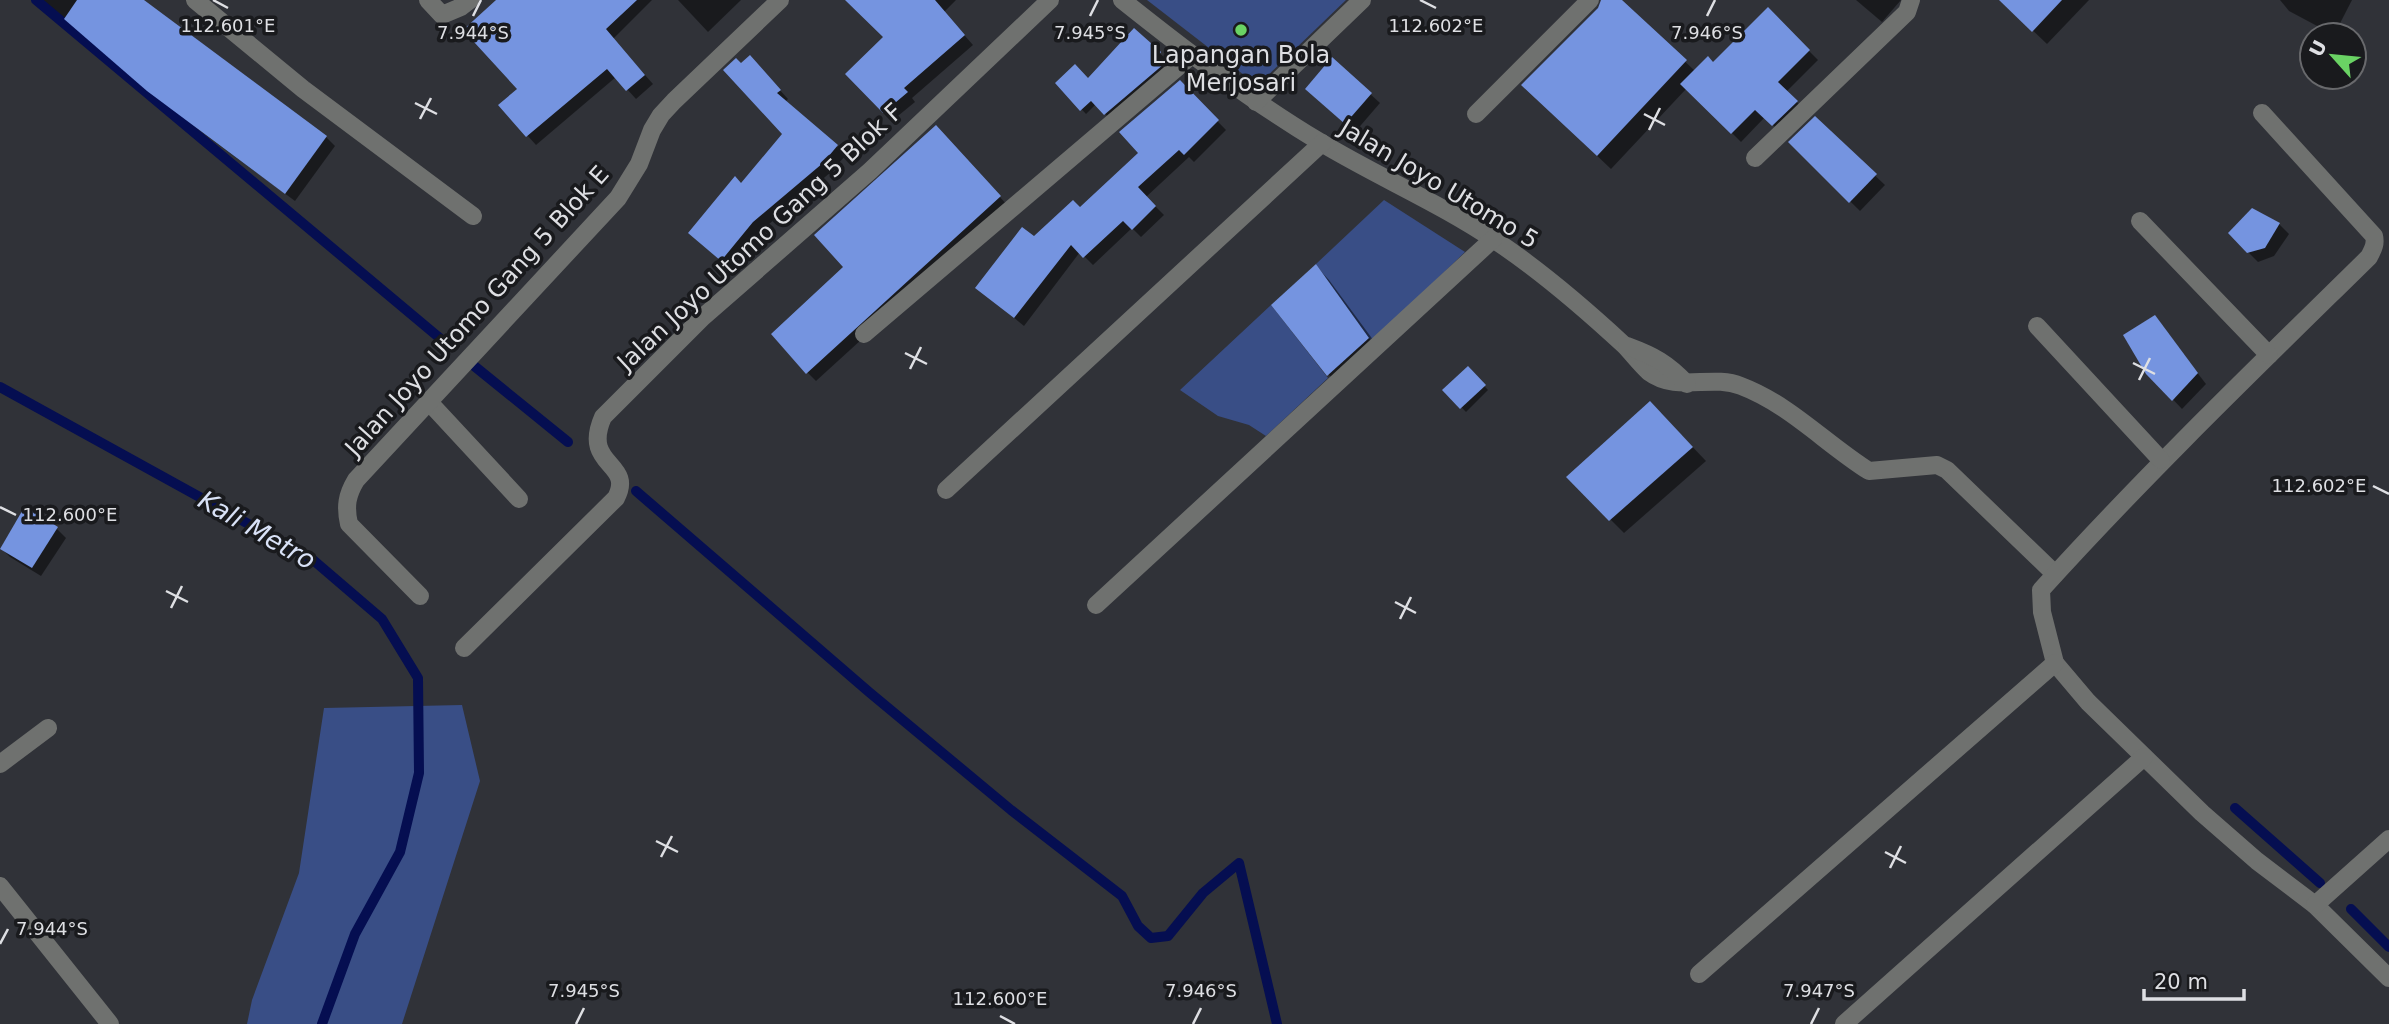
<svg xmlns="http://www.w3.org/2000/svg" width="2389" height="1024" font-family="'DejaVu Sans',sans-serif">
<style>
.green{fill:#394e86}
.shadow{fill:#0007}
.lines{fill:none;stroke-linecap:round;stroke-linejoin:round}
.stream{stroke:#050e51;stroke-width:10}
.building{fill:#7594e0}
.minor{stroke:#6f716f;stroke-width:18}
.ticks{fill:none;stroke:#dedfe3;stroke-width:2.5}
.poi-dot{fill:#6ad364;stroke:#191a1d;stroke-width:2.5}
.labels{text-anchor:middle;stroke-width:7;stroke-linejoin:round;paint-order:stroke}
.poi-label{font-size:24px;fill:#dedfe3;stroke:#191a1d}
.street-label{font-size:24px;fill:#dedfe3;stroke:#191a1d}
.water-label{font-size:26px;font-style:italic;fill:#d9e2f7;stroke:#191a1d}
.ticks-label{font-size:18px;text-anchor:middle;fill:#dedfe3;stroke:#191a1d;stroke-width:7;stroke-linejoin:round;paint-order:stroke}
</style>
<rect width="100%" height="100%" fill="#303238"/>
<!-- green -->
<g class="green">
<path d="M1147,0h199l-85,82h-8z"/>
<path d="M1384,200l81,52 -93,90 -56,-78z"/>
<path d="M1271,305l57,73 -62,58 -17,-11 -31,-9 -38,-26z"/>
<path d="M462,705l18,76 -78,243h-155l5,-24 47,-127 25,-165z"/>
</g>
<!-- shadow -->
<g class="shadow">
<path d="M43,0h98l185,137 9,9 -40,55 -137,-101z"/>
<path d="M498,0h154l-39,39 40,45 -17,15 -20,-22 -80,68 -36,-40 19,-16z"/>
<path d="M678,0h63l-33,32z"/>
<path d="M847,0h109l-12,12 29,33 -61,53 3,4 -22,18 -46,-46 38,-37z"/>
<path d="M1602,0h18l75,71 18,-7 55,-54 50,50 -32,32 20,19 -24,23 -17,-17 -24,25 -54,-54 -76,81 -74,-70 63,-90z"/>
<path d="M1856,0h45l-19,22z"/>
<path d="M2001,0h88l-42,44z"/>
<path d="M2280,0h72l-18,35 -45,-24z"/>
<path d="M1134,31l30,26 -5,6 7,6 -57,49 -13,-14 -10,10 -29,-31 31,-2z"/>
<path d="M1333,60l47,43 -25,29 -39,-34z"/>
<path d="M741,65l17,1 30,33 -3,3 61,53 -15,17 -69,58 -32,38 -31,-26 42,-57 44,-51z"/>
<path d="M1180,83l46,47 -32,32 -5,-5 -43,40 18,18 -23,22 -9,-9 -39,37 -13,-13 -56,74 -46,-38 56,-50 46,-28 60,-57z"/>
<path d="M1815,119l70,66 -25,26 -70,-69z"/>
<path d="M945,136l63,70 -192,175 -9,-9 38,-105z"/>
<path d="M2252,211l27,13 10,10 -15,22 -16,6 -10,-10z"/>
<path d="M1316,266l13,14 53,72 -40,37 -13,-14 -56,-70z"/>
<path d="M2155,318l51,66 -24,25 -34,-36z"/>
<path d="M1468,369l20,21 -22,22 -21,-22z"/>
<path d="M1664,417l42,44 -82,72 -56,-56z"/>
<path d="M26,508l31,21 9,9 -25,38 -31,-19 -9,-9z"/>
</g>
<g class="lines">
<!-- stream -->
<g class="stream">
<path d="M36,0l412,345"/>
<path d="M473,365l95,77"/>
<path d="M0,387l312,172 70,60 36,59 1,95 -19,79 -45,82 -33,90"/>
<path d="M636,491l233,201 142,118 111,86 16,30 13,12 17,-2 35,-43 36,-30 38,161"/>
<path d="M2235,808l85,75"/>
<path d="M2351,909l38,38"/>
</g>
</g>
<!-- building -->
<g class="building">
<path d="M77,0h67l183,136 -42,58 -138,-103 -83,-72z"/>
<path d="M496,0h141l-31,29 39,46 -19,16 -19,-22 -81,68 -28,-32 19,-16 -54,-59z"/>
<path d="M845,0h90l30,35 -61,53 4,4 -25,21 -38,-39 38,-37z"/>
<path d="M1601,0h21l65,60 -90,96 -76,-71 77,-77z"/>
<path d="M1999,0h63l-30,32z"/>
<path d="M1768,7l42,43 -32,32 20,19 -26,25 -17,-16 -24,24 -51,-50 28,-28 5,6z"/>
<path d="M1134,28l27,24 -4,5 7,7 -60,51 -13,-14 -11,10 -25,-28 20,-19 13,14z"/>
<path d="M750,55l31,35 -4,3 61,52 -15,18 -70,59 -32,39 -33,-28 47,-57 6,7 41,-49 -59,-64 13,-12 5,5z"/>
<path d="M1332,57l40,36 -27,31 -40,-35z"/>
<path d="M1180,80l39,40 -35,35 -5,-5 -41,37 18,19 -24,24 -9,-9 -40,37 -12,-13 -57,73 -39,-30 47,-61 12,9 39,-36 7,7 58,-54 -19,-21z"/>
<path d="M1815,116l62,58 -28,29 -61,-61z"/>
<path d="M936,125l65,71 -195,178 -35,-40 72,-67 -29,-32z"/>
<path d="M2252,208l28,15 -15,25 -18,5 -19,-20z"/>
<path d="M1316,264l53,74 -42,38 -56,-71z"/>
<path d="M2155,315l43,58 -26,28 -26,-27 -23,-39z"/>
<path d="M1468,366l18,19 -26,24 -18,-19z"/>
<path d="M1650,401l43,46 -84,74 -43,-44z"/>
<path d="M25,506l33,21 -26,41 -32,-19z"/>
</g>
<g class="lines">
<!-- minor -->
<g class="minor">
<path d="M195,0l108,89 170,127"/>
<path d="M428,0l14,15 19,-8 9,-7"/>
<path d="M1122,0c64,51 128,100 198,142 58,35 120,61 176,99 45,30 88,67 128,104 8,8 16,19 25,27 28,21 62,2 92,14 48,18 85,58 128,85l68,-6 10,5 108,104"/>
<path d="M1256,102l106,-102"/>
<path d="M2262,113l112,123c2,8 -1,13 -5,21 -111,109 -223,217 -328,333l1,22 13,51 33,39 114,111 55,48 58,44 74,73"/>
<path d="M1476,114l114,-114"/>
<path d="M1755,158l152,-146 4,-12"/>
<path d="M2140,221l129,134"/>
<path d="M2037,326l124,134"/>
<path d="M864,334l328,-279"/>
<path d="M1627,346c27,10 40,17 60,38"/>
<path d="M429,402l90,97"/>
<path d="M946,490l376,-347"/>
<path d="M420,596l-71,-72c-4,-18 -2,-29 7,-44l262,-282 21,-34 13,-34 9,-15 13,-14 106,-101"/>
<path d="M1096,605l397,-366"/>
<path d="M464,648l152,-150c19,-36 -35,-31 -13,-81l100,-100 167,-146 180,-171"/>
<path d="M0,764l48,-36"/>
<path d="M0,886l110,138"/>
<path d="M2315,905l74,-66"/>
<path d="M1699,974l356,-311"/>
<path d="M1844,1024l300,-267"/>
</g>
</g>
<!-- ticks -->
<path class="ticks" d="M213,0l15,8M1420,0l16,8M473,16l8,-16M1090,16l8,-16M1707,16l8,-16M415,103l22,11M1644,114l21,11M420,119l11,-21M1649,130l11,-22M905,353l22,11M2133,363l22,11M910,369l11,-22M2139,380l11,-22M2373,486l16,8M0,507l16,8M166,591l22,11M1395,602l21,11M171,608l11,-22M1400,619l11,-22M656,841l22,11M1885,852l21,11M661,857l11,-21M1890,868l11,-22M0,944l8,-15M1000,1016l15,8M576,1024l8,-16M1193,1024l8,-16M1811,1024l8,-16"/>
<!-- markers -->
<circle class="poi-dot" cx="1241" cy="30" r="7"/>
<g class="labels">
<!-- poi labels -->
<g class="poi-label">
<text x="1241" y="63">Lapangan Bola<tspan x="1241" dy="28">Merjosari</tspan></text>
</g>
<!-- street labels -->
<g class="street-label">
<text transform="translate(1439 184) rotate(31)" y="8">Jalan Joyo Utomo 5</text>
<text transform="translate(760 237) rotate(-43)" y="8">Jalan Joyo Utomo Gang 5 Blok F</text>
<text transform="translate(477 311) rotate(-48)" y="8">Jalan Joyo Utomo Gang 5 Blok E</text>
</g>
<!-- water labels -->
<g class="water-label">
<text transform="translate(257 530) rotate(30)" y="9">Kali Metro</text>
</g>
</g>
<g class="ticks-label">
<text x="228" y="32">112.601°E</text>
<text x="1436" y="32">112.602°E</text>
<text x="473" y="39">7.944°S</text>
<text x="1090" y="39">7.945°S</text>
<text x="1707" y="39">7.946°S</text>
<text x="2319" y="492">112.602°E</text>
<text x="70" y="521">112.600°E</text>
<text x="52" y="935">7.944°S</text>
<text x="584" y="997">7.945°S</text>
<text x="1201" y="997">7.946°S</text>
<text x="1819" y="997">7.947°S</text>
<text x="1000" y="1005">112.600°E</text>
</g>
<!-- north arrow -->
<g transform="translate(2333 56) rotate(297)"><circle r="33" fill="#191a1d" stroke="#68696c" stroke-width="2"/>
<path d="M0-5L12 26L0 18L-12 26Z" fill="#6ad364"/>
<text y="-10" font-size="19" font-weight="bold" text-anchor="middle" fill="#dedfe3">U</text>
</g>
<!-- scale -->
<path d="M2144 989v10h100v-10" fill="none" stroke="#dedfe3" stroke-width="3.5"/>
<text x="2154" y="989" font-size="21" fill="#dedfe3" stroke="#191a1d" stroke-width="5" paint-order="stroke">20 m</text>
</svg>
